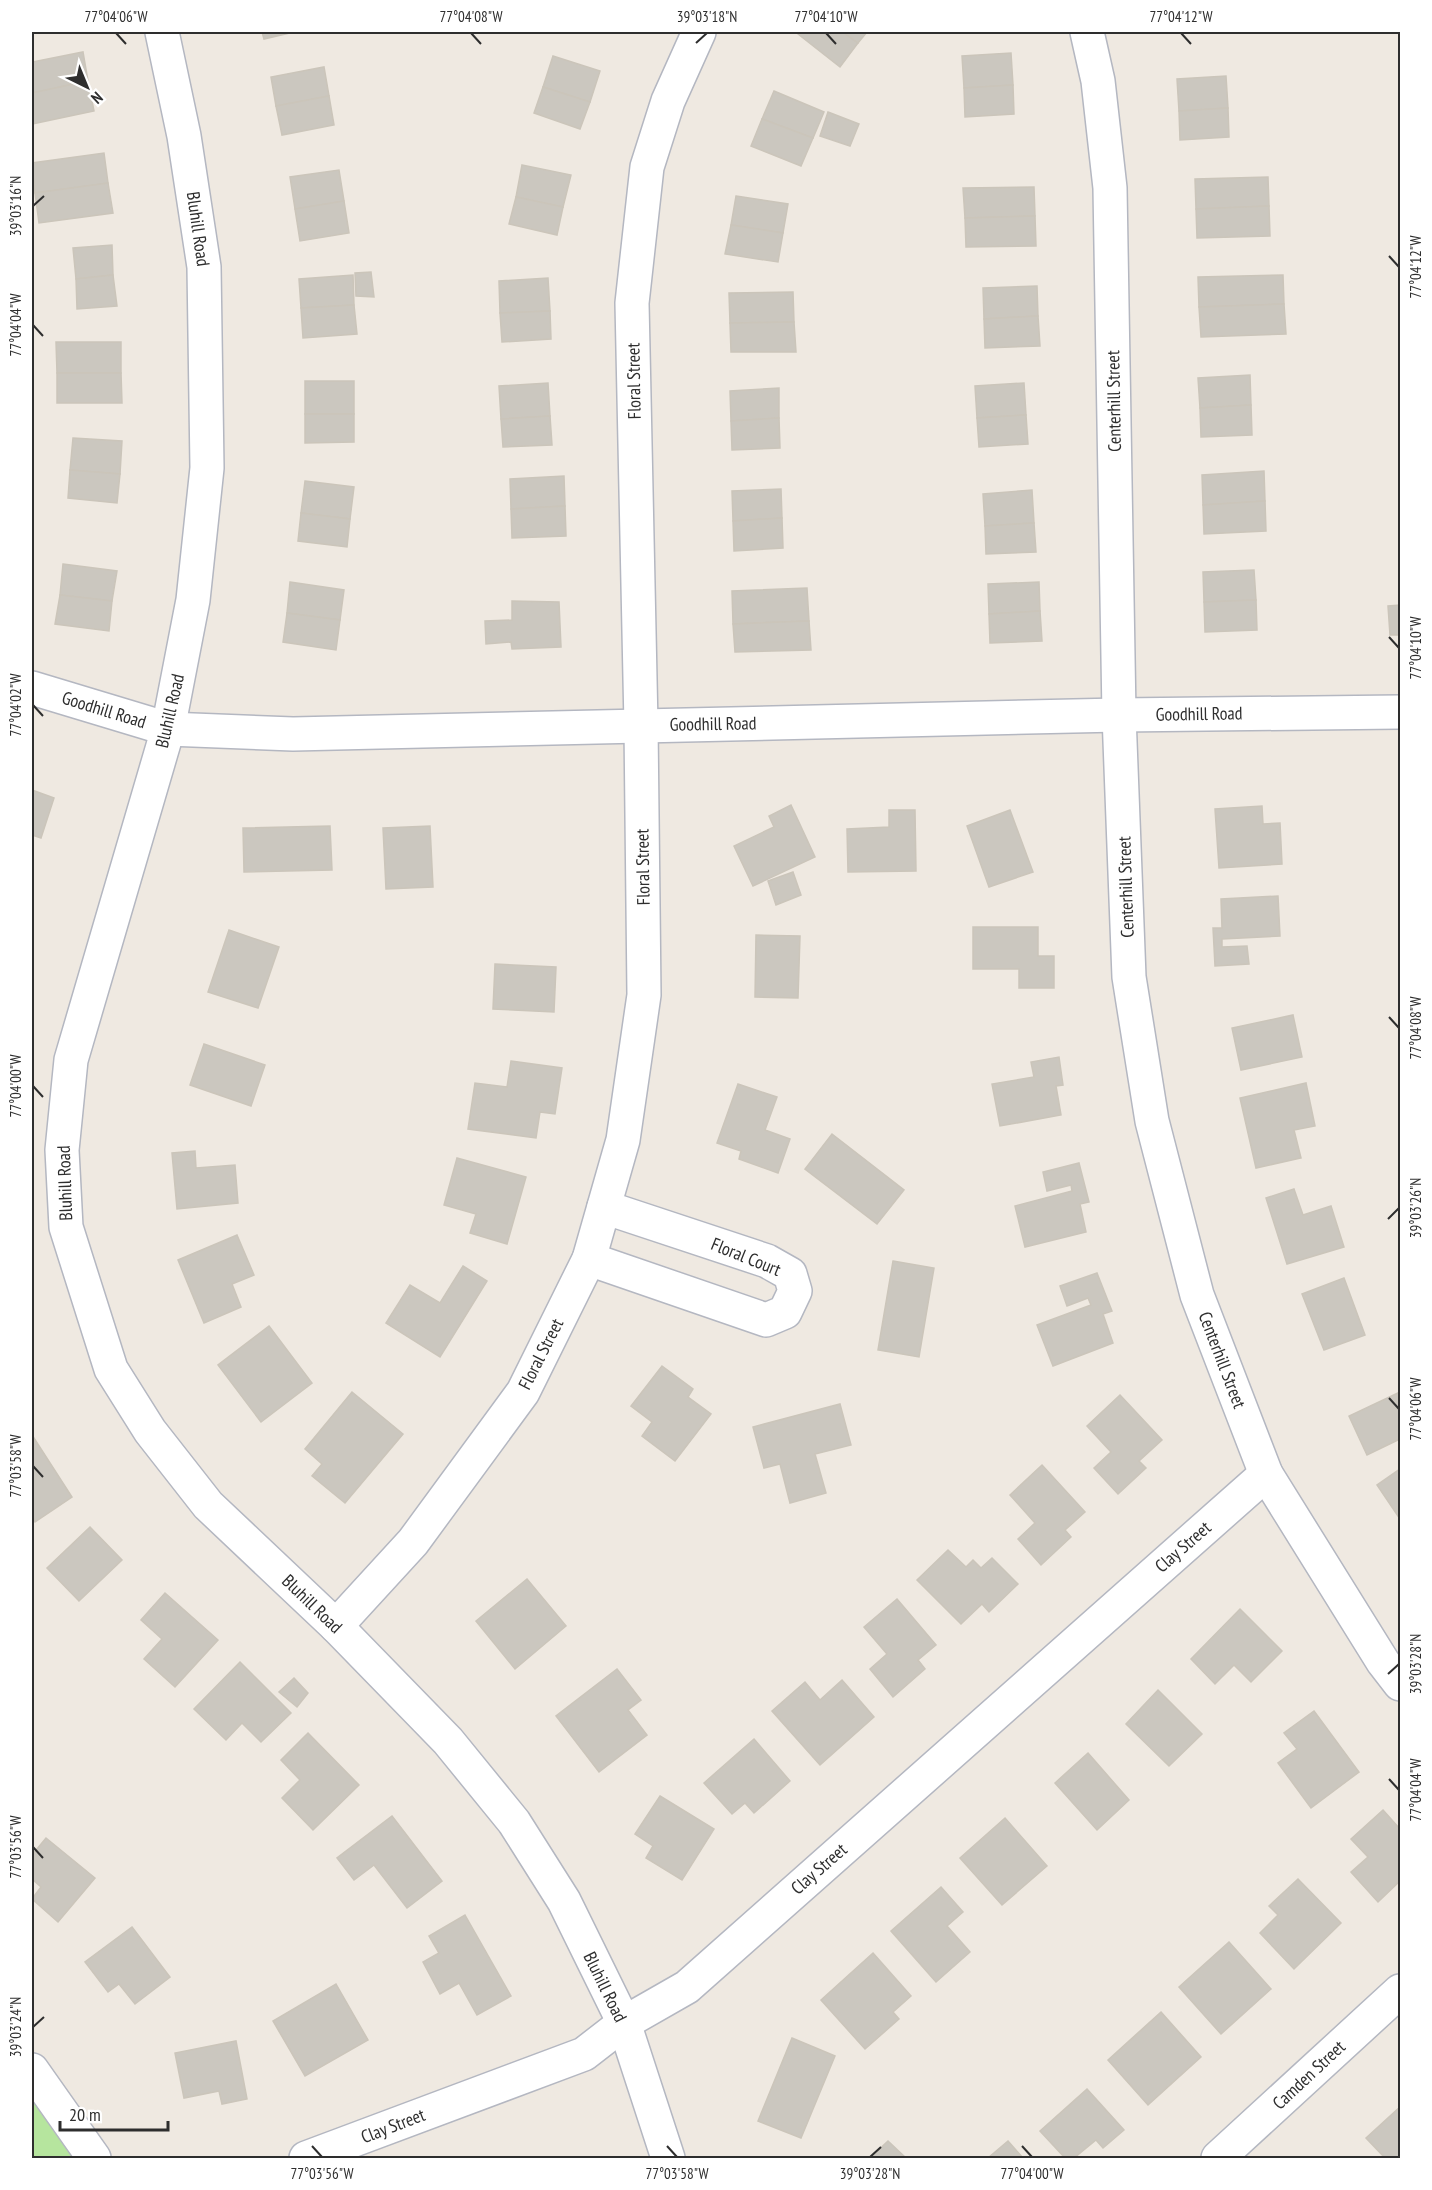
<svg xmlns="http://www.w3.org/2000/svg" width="1432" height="2190" font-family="'PT Sans Narrow',sans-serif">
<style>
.green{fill:#b6e59e}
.building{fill:#cbc7bf;stroke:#cbc5ba;stroke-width:1.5}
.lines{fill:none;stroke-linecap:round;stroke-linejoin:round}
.minor-casing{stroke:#b4b7c1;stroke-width:36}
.minor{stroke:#fff;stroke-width:33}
.ticks{fill:none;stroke:#2e2e2e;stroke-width:2}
.labels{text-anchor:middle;stroke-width:6;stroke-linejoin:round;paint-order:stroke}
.street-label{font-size:18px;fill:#2e2e2e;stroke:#fff}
.neatline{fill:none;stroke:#2e2e2e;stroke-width:2}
.ticks-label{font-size:15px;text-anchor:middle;fill:#2e2e2e}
</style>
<rect width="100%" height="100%" fill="#efe9e1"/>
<!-- green -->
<path class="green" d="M32,2094l45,64h-45z"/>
<!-- building -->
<g class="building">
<path d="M262,32h32l-30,7z"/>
<path d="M800,32h43l15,11 -18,24 -42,-33z"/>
<path d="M843,32h24l-9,11z"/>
<path d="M83,52l5,29 -56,12v-31z"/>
<path d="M1011,53l2,32 -49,3 -2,-32z"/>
<path d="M553,56l47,15 -10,31 -47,-15z"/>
<path d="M324,67l5,29 -53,10 -5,-29z"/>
<path d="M1226,76l2,32 -49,3 -2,-32z"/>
<path d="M88,81l6,30 -62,13v-31z"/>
<path d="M1013,85l1,29 -49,3 -1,-29z"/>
<path d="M543,87l47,15 -10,27 -46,-16z"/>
<path d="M774,91l50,21 -11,26 -51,-19z"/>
<path d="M329,96l5,29 -52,10 -6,-29z"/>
<path d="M1228,108l1,29 -49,3 -1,-29z"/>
<path d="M828,112l31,12 -9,22 -30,-10z"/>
<path d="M762,119l51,19 -12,28 -50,-20z"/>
<path d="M104,153l4,30 -73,10 -3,-30z"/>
<path d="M522,165l49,10 -8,32 -47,-10z"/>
<path d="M339,170l5,31 -49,8 -5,-32z"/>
<path d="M1268,177l1,29 -73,3 -1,-30z"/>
<path d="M108,183l5,30 -74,10 -4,-30z"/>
<path d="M1034,187l1,29 -70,2 -2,-30z"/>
<path d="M736,196l52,8 -5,29 -52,-8z"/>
<path d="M516,197l47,10 -6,28 -48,-11z"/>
<path d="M344,201l5,32 -49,8 -5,-32z"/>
<path d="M1269,206l1,30 -73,2 -1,-29z"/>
<path d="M1035,216l1,30 -70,1 -1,-29z"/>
<path d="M731,225l52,8 -5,29 -53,-8z"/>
<path d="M112,245l1,30 -37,4 -3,-31z"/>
<path d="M371,272l3,25 -18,-1 -1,-23z"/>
<path d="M113,275l4,31 -40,3 -1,-30z"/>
<path d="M353,275l1,30 -53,3 -2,-29z"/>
<path d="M1283,275l1,29 -85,3 -1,-30z"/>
<path d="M548,278l2,33 -50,2 -1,-32z"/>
<path d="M1037,286l1,30 -54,3 -1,-31z"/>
<path d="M793,292l1,30 -64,1 -1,-30z"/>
<path d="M1284,304l2,30 -85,3 -2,-30z"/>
<path d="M354,305l3,29 -54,4 -2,-30z"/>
<path d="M550,311l1,28 -49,3 -2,-29z"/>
<path d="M1038,316l2,30 -55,2 -1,-29z"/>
<path d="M794,322l2,30h-65l-1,-29z"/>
<path d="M56,342h65v31h-64z"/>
<path d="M57,373h64l1,30h-65z"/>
<path d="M1250,375l1,30 -51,3 -2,-30z"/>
<rect x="305" y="381" width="49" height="33"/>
<path d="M548,383l2,33 -49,3 -2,-33z"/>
<path d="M1024,383l2,32 -49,3 -2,-32z"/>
<path d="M779,388v30l-48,3 -1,-30z"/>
<path d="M1251,405l1,30 -51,2 -1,-29z"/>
<path d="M305,414h49v28l-49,1z"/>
<path d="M1026,415l2,29 -49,3 -2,-29z"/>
<path d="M550,416l2,29 -49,2 -2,-28z"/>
<path d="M779,418l1,30 -48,2 -1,-29z"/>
<path d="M73,438l49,3 -2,33 -50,-4z"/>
<path d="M70,470l50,4 -3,29 -49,-5z"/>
<path d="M1264,471l1,30 -62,4 -1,-30z"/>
<path d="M564,476l1,30 -54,3 -1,-30z"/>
<path d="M305,481l49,6 -4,32 -49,-6z"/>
<path d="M781,489l1,29 -49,3 -1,-30z"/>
<path d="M1032,490l2,33 -49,3 -2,-32z"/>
<path d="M1265,501l1,30 -62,3 -1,-29z"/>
<path d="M565,506l1,30 -54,2 -1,-29z"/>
<path d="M301,513l49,6 -3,28 -49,-6z"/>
<path d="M782,518l1,30 -49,3 -1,-30z"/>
<path d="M1034,523l2,29 -50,2 -1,-28z"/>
<path d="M63,564l54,7 -5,30 -52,-6z"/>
<path d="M1254,570l2,30 -52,2 -1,-30z"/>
<path d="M290,582l54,8 -4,30 -53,-7z"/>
<path d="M1039,582l1,29 -51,3 -1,-30z"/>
<path d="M807,588l2,33 -76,3 -1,-33z"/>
<path d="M60,595l52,6 -3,30 -54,-7z"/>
<path d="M1256,600l1,30 -52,2 -1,-30z"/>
<path d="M512,601l47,1 2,45 -49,2 -1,-7 -25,2 -1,-23 27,-1z"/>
<path d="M1400,605v30h-10l-2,-29z"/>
<path d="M1040,611l2,30 -52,2 -1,-29z"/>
<path d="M287,613l53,7 -4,30 -53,-8z"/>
<path d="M809,621l2,29 -76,2 -2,-28z"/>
<path d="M32,790l22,8 -13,40 -9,-3z"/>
<path d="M791,805l24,52 -62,29 -19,-40 40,-19 -5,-11z"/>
<path d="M1262,806l1,18 17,-1 2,41 -63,4 -4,-59z"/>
<path d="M889,810h26l1,61 -68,1 -1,-43 42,-2z"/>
<path d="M1010,810l23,62 -44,15 -22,-61z"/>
<path d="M330,826l2,44 -88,2 -1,-44z"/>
<path d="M430,826l3,61 -47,2 -3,-61z"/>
<path d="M793,872l8,23 -25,10 -8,-24z"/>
<path d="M1278,896l2,40 -58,3v8l25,-1 2,18 -34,2 -2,-38h9l-1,-29z"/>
<path d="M973,927h65v29h16v32h-35v-19h-46z"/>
<path d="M229,930l50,17 -21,61 -50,-16z"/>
<path d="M756,935l44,1 -2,62 -43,-1z"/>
<path d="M495,964l61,3 -2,45 -61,-3z"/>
<path d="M1293,1015l9,42 -61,13 -9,-42z"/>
<path d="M204,1044l61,21 -14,41 -61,-21z"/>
<path d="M1059,1057l4,28 -7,1 5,29 -61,11 -8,-42 42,-7 -3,-15z"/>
<path d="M511,1061l51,7 -7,46 -15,-2 -4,26 -68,-9 7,-46 32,4z"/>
<path d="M1306,1083l9,43 -21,4 7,28 -45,10 -16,-70z"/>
<path d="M738,1084l39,13 -12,33 25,9 -12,34 -39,-14 2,-8 -24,-8z"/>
<path d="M832,1134l72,56 -27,34 -72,-55z"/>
<path d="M195,1151l1,17 39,-3 3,38 -61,6 -5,-56z"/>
<path d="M457,1158l69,19 -19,67 -37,-11 6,-19 -32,-9z"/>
<path d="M1079,1163l10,39 -9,2 6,28 -61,15 -10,-41 57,-15 -1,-6 -24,6 -4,-19z"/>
<path d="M1294,1189l9,26 28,-9 13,41 -57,17 -21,-66z"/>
<path d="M237,1235l17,40 -22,9 9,23 -37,16 -26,-63z"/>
<path d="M893,1261l41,7 -15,89 -41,-7z"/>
<path d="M463,1266l24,15 -47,76 -54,-34 24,-38 30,18z"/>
<path d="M1097,1273l15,38 -9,3 10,29 -60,23 -16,-41 54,-20 -3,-7 -21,8 -7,-20z"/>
<path d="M1344,1278l21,57 -41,15 -22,-56z"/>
<path d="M269,1326l43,57 -51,39 -43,-57z"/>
<path d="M662,1366l31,23 -5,8 23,17 -36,47 -33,-25 10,-14 -21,-16z"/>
<path d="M352,1392l51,42 -58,69 -33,-27 10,-12 -17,-15z"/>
<path d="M1400,1392v47l-33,16 -18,-39z"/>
<path d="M1120,1395l42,45 -23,21 7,7 -28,26 -24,-26 17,-16 -24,-26z"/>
<path d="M840,1404l11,41 -36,9 11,39 -36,10 -10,-39 -16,4 -11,-41z"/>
<path d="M32,1435l40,62 -37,25 -3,-5z"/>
<path d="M1042,1465l43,47 -20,18 6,7 -30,28 -23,-26 17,-16 -25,-28z"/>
<path d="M1400,1469v50l-23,-34z"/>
<path d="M90,1527l32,33 -43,41 -32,-33z"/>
<path d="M948,1550l18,17 7,-7 8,8 11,-10 26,26 -29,28 -7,-8 -21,20 -44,-44z"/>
<path d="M527,1579l39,47 -51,43 -39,-48z"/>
<path d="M165,1593l53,47 -43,47 -31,-28 18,-20 -21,-19z"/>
<path d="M897,1599l39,46 -18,15 7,9 -32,28 -23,-28 17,-15 -23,-27z"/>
<path d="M1240,1609l42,42 -31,31 -17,-17 -19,19 -24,-25z"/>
<path d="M240,1662l51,51 -30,29 -19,-19 -16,17 -32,-31z"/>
<path d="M617,1669l24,31 -13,10 19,25 -48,37 -43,-56z"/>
<path d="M294,1678l14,15 -11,14 -18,-15z"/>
<path d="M842,1680l32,37 -54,48 -48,-54 33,-29 15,18z"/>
<path d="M1158,1690l44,44 -33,32 -43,-42z"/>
<path d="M1314,1711l45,61 -48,36 -33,-45 19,-14 -13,-16z"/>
<path d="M308,1733l51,52 -46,45 -31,-32 18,-18 -19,-20z"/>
<path d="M754,1739l36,42 -36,32 -9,-10 -13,11 -28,-31z"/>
<path d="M1088,1753l41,47 -32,30 -42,-47z"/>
<path d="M660,1796l54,33 -32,51 -36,-22 7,-12 -18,-12z"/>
<path d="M1383,1810l17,19v52l-22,21 -27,-30 17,-15 -17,-18z"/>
<path d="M392,1816l50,65 -35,27 -33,-43 -20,15 -17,-22z"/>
<path d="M1005,1818l42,48 -45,39 -42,-47z"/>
<path d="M46,1838l49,40 -37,44 -26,-23 9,-12 -9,-8v-24z"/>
<path d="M1298,1879l43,44 -47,46 -34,-36 18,-18 -9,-9z"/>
<path d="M941,1887l22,25 -16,14 23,26 -34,30 -45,-51z"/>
<path d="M465,1915l46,81 -34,19 -18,-32 -19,11 -17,-32 16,-9 -10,-17z"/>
<path d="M132,1927l38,50 -35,27 -16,-20 -11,8 -23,-30z"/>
<path d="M1229,1942l42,47 -50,45 -42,-47z"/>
<path d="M873,1953l38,43 -18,16 6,7 -34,30 -44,-49z"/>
<path d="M336,1984l32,56 -63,36 -32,-55z"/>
<path d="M1161,2012l40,45 -53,48 -40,-45z"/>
<path d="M792,2038l43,18 -34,82 -43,-17z"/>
<path d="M236,2041l11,58 -25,5 -3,-13 -35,7 -9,-45z"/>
<path d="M1087,2089l37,41 -21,18 -7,-8 -22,18h-9l-25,-27z"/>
<path d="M1400,2107v51h-15l-19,-20z"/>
<path d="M888,2141l18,17h-36z"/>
<path d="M1008,2141l15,17h-35z"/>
</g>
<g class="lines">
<!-- minor casing -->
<g class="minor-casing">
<g id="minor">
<path d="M162,32l22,104 20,131 3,201 -14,132 -25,129 -97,331 -9,90 4,77 45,142 39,62 58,74 128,121 112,115 66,81 50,79 60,122 44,135"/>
<path d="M1087,32l11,49 12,107 9,527 10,262 23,144 45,174 69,179 117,188 17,22"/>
<path d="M32,688l136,41 125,5 826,-19 281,-3"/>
<path d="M589,1259l177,61 19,-8 10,-21 -5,-17 -23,-13 -163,-54"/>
<path d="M336,1626l77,-84 110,-150 66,-133 34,-119 21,-145 -3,-270 -9,-422 15,-136 21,-66 31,-69"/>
<path d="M32,2070l62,88"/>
<path d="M306,2158l278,-104 40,-31 63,-36 579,-513"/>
<path d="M1218,2158l182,-167"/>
</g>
</g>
<!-- minor -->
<use href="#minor" class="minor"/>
</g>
<!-- ticks -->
<path class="ticks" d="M116,33l10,11M471,33l10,11M826,33l10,11M1181,33l10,11M696,43l11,-10M33,206l11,-10M1389,256l10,11M33,325l10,11M1389,637l10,11M33,705l10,11M1389,1017l10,11M33,1086l10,11M1388,1219l11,-11M1389,1398l10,11M33,1466l10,11M1388,1674l11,-10M1389,1779l10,11M33,1847l10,11M33,2027l11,-10M312,2146l10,11M667,2146l10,11M1022,2146l10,11M870,2157l11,-10"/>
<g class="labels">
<!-- street labels -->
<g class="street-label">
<text transform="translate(198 229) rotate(82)" y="6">Bluhill Road</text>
<text transform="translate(634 381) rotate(-91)" y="6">Floral Street</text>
<text transform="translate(1114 401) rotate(-91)" y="6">Centerhill Street</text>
<text transform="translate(104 710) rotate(17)" y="6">Goodhill Road</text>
<text transform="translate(170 711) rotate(-77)" y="6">Bluhill Road</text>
<text transform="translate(1199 714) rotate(-1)" y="6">Goodhill Road</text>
<text transform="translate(713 724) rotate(-1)" y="6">Goodhill Road</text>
<text transform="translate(643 867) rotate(-91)" y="6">Floral Street</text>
<text transform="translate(1126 887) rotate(-92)" y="6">Centerhill Street</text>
<text transform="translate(65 1183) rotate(-92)" y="6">Bluhill Road</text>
<text transform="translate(746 1257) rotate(22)" y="6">Floral Court</text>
<text transform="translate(541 1354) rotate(-63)" y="6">Floral Street</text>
<text transform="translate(1222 1360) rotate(69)" y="6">Centerhill Street</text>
<text transform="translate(1183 1547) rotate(-41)" y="6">Clay Street</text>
<text transform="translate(312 1604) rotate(44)" y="6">Bluhill Road</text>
<text transform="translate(819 1869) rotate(-41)" y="6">Clay Street</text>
<text transform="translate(605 1987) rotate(64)" y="6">Bluhill Road</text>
<text transform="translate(1309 2075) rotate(-43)" y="6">Camden Street</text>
<text transform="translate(393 2126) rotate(-21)" y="6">Clay Street</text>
</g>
</g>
<!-- border -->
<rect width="1432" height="2190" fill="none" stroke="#ffffff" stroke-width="66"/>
<!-- north arrow -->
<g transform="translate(87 87) rotate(137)" stroke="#ffffff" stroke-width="4.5" paint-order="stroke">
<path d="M0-4.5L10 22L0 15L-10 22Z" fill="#2e2e2e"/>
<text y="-9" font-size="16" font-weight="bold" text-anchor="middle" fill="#2e2e2e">N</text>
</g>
<!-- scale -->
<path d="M60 2121v9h108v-9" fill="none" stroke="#2e2e2e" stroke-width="3"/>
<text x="69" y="2121" font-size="18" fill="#2e2e2e" stroke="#ffffff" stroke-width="4.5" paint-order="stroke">20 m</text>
<rect x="33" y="33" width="1366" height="2124" class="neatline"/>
<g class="ticks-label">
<text x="116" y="22">77°04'06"W</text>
<text x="471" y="22">77°04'08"W</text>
<text x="707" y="22">39°03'18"N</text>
<text x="826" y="22">77°04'10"W</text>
<text x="1181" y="22">77°04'12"W</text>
<text transform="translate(16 206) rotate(-90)" y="5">39°03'16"N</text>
<text transform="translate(1416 267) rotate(-90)" y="5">77°04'12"W</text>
<text transform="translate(16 325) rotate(-90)" y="5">77°04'04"W</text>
<text transform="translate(1416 648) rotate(-90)" y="5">77°04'10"W</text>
<text transform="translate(16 705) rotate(-90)" y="5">77°04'02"W</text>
<text transform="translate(1416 1028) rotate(-90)" y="5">77°04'08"W</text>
<text transform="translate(16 1086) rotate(-90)" y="5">77°04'00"W</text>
<text transform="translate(1416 1208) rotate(-90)" y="5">39°03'26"N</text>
<text transform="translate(1416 1409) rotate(-90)" y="5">77°04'06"W</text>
<text transform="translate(16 1466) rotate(-90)" y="5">77°03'58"W</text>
<text transform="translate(1416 1664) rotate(-90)" y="5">39°03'28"N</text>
<text transform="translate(1416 1790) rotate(-90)" y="5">77°04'04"W</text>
<text transform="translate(16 1847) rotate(-90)" y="5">77°03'56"W</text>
<text transform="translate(16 2027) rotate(-90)" y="5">39°03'24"N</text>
<text x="322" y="2179">77°03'56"W</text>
<text x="677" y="2179">77°03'58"W</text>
<text x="870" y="2179">39°03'28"N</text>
<text x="1032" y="2179">77°04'00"W</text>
</g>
</svg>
